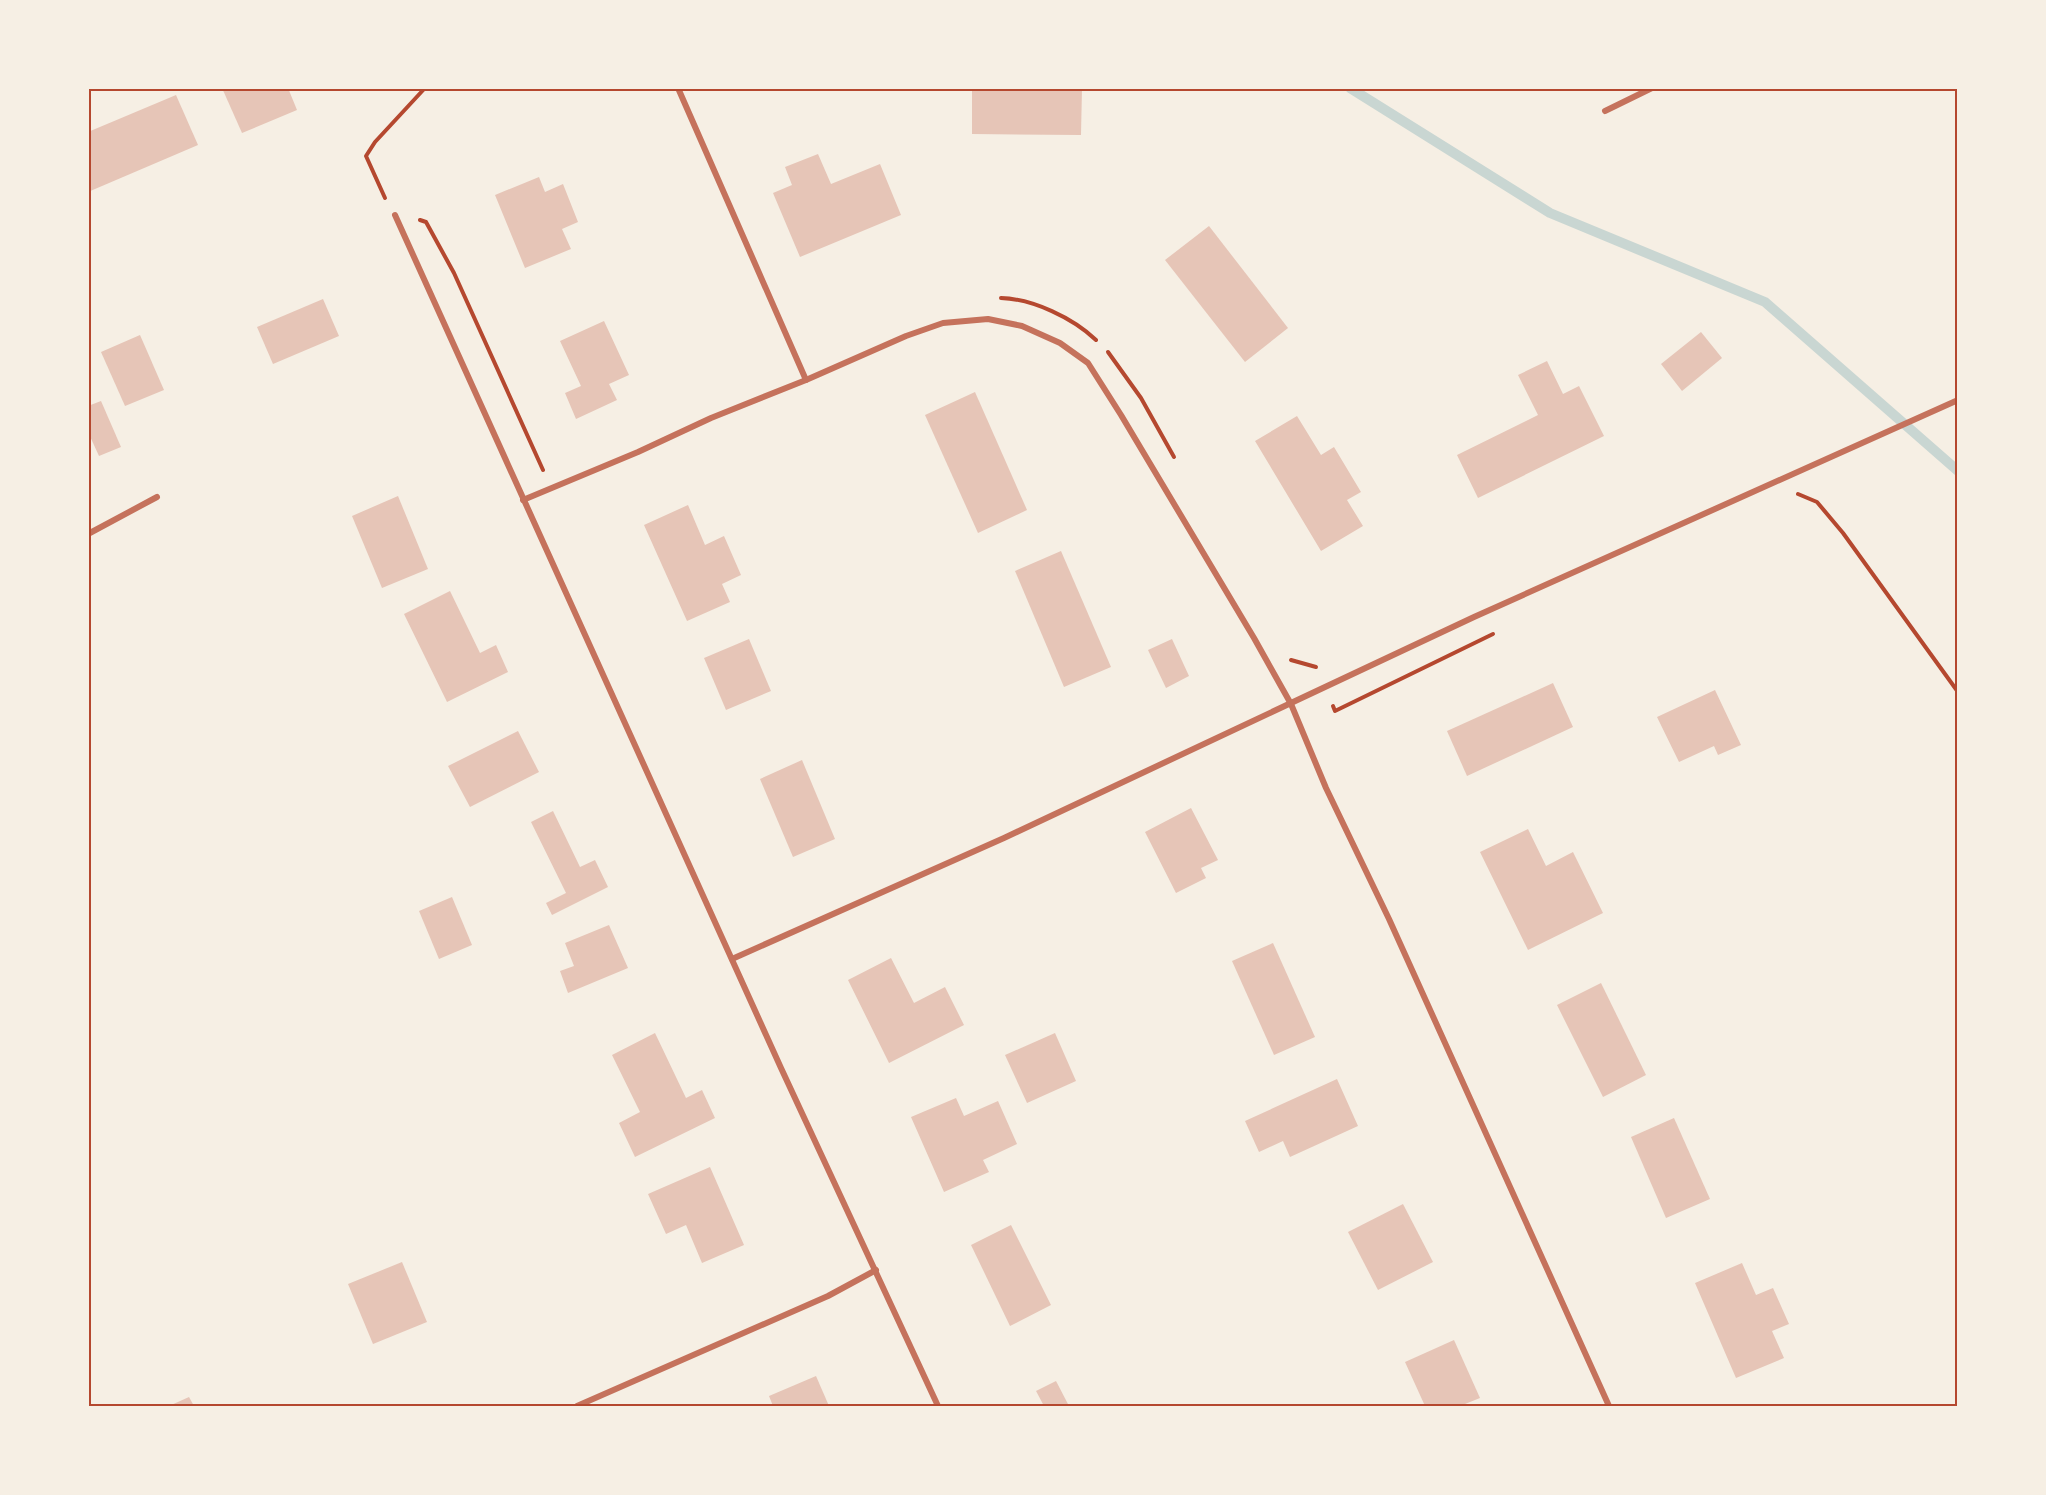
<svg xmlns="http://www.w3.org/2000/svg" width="2046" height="1495" font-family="Poppins,sans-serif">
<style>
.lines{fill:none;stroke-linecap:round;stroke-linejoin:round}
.stream{stroke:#c9d6d2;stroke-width:10}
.building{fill:#e6c5b7}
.path{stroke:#b5482f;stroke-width:4}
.minor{stroke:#c5725c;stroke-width:6}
.neatline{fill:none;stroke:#b5482f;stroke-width:2}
</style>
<rect width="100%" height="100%" fill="#f6efe4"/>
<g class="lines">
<!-- stream -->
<path class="stream" d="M1350,88l200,125 215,89 193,169"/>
</g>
<!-- building -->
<g class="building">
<path d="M222,88h66l9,22 -55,23z"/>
<path d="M972,88h110l-1,47 -109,-1z"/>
<path d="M176,95l22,50 -110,47v-60z"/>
<path d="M818,154l13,30 49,-20 21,51 -101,42 -27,-64 19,-8 -7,-18z"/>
<path d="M539,177l6,15 18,-8 15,38 -16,7 9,20 -46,19 -30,-73z"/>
<path d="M1209,226l79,102 -43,34 -80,-102z"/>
<path d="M323,299l16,37 -66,28 -16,-37z"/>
<path d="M604,321l25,54 -20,9 8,16 -41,19 -11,-26 16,-7 -21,-45z"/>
<path d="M1701,332l21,26 -40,33 -21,-27z"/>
<path d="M140,335l24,55 -39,16 -24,-54z"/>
<path d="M1547,361l16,33 16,-8 25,50 -126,62 -21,-43 81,-40 -20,-40z"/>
<path d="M975,392l52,118 -49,23 -53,-118z"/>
<path d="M101,401l20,46 -22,9 -11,-24v-26z"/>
<path d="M1297,416l24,39 13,-8 27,45 -14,8 16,26 -42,25 -66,-110z"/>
<path d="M398,496l30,73 -46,19 -30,-72z"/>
<path d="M688,505l17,40 19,-9 17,39 -19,9 8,18 -43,19 -43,-96z"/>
<path d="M1061,551l50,116 -47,20 -49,-116z"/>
<path d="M450,591l30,62 16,-8 12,27 -61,30 -43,-88z"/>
<path d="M749,639l22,52 -45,19 -22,-52z"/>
<path d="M1172,639l17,37 -23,12 -18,-38z"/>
<path d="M1553,683l20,44 -106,49 -20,-45z"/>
<path d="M1715,690l26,55 -23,10 -4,-9 -35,16 -22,-45z"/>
<path d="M518,731l21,41 -69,35 -22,-41z"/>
<path d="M802,760l33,79 -42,18 -33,-78z"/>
<path d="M1191,808l27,52 -17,8 5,10 -30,15 -31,-61z"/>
<path d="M553,811l27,56 15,-7 13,27 -56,28 -6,-12 20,-10 -35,-71z"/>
<path d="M1528,829l18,37 27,-14 30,61 -75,37 -48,-98z"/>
<path d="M452,897l20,48 -33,14 -20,-48z"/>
<path d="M609,925l19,43 -60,25 -8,-22 14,-5 -9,-23z"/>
<path d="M1273,943l42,94 -41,18 -42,-94z"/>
<path d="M891,958l23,45 31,-16 19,38 -75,38 -41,-83z"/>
<path d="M1601,983l45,92 -43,22 -46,-92z"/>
<path d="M655,1033l31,65 16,-8 13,28 -80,39 -16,-34 21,-11 -28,-57z"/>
<path d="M1055,1033l21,48 -49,22 -22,-48z"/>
<path d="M1337,1079l21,47 -68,31 -7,-16 -24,11 -14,-31z"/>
<path d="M956,1098l8,18 34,-15 19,43 -34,16 6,12 -45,20 -33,-75z"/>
<path d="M1674,1118l36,81 -44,19 -35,-81z"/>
<path d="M710,1167l34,78 -42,18 -16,-38 -20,9 -18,-40z"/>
<path d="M1403,1204l30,58 -55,28 -30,-58z"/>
<path d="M1011,1225l40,80 -41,21 -39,-81z"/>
<path d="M402,1262l25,60 -54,22 -25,-60z"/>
<path d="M1742,1263l14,32 17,-7 16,36 -17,7 12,27 -48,20 -41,-95z"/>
<path d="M1454,1340l26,58 -20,8h-35l-20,-44z"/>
<path d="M816,1376l13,30h-56l-4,-10z"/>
<path d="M1056,1381l13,25h-25l-8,-15z"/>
<path d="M189,1397l5,9h-25z"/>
</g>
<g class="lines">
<!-- path -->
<g class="path">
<path d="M385,198l-19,-42 9,-14 50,-54"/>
<path d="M420,220l6,2 28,51 89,197"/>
<path d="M1001,298c32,1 72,20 95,42"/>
<path d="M1108,352l33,46 33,59"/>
<path d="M1798,494l19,8 26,31 115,159"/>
<path d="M1291,660l25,7"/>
<path d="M1333,706l2,5 158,-77"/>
</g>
<!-- minor -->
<g class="minor">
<path d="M678,88l128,292"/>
<path d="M1605,111l47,-23"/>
<path d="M395,215l386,853 157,338"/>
<path d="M523,500l115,-48 73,-34 95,-38 100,-44 37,-13 45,-4 34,7 38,17 28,20 33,52 133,223 37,66 35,84 63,131 220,487"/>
<path d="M88,534l69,-37"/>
<path d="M732,959l272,-121 470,-221 484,-217"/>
<path d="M577,1406l251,-110 48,-26"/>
</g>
</g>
<!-- border -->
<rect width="2046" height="1495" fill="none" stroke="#f6efe4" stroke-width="180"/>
<rect x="90" y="90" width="1866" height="1315" class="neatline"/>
</svg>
